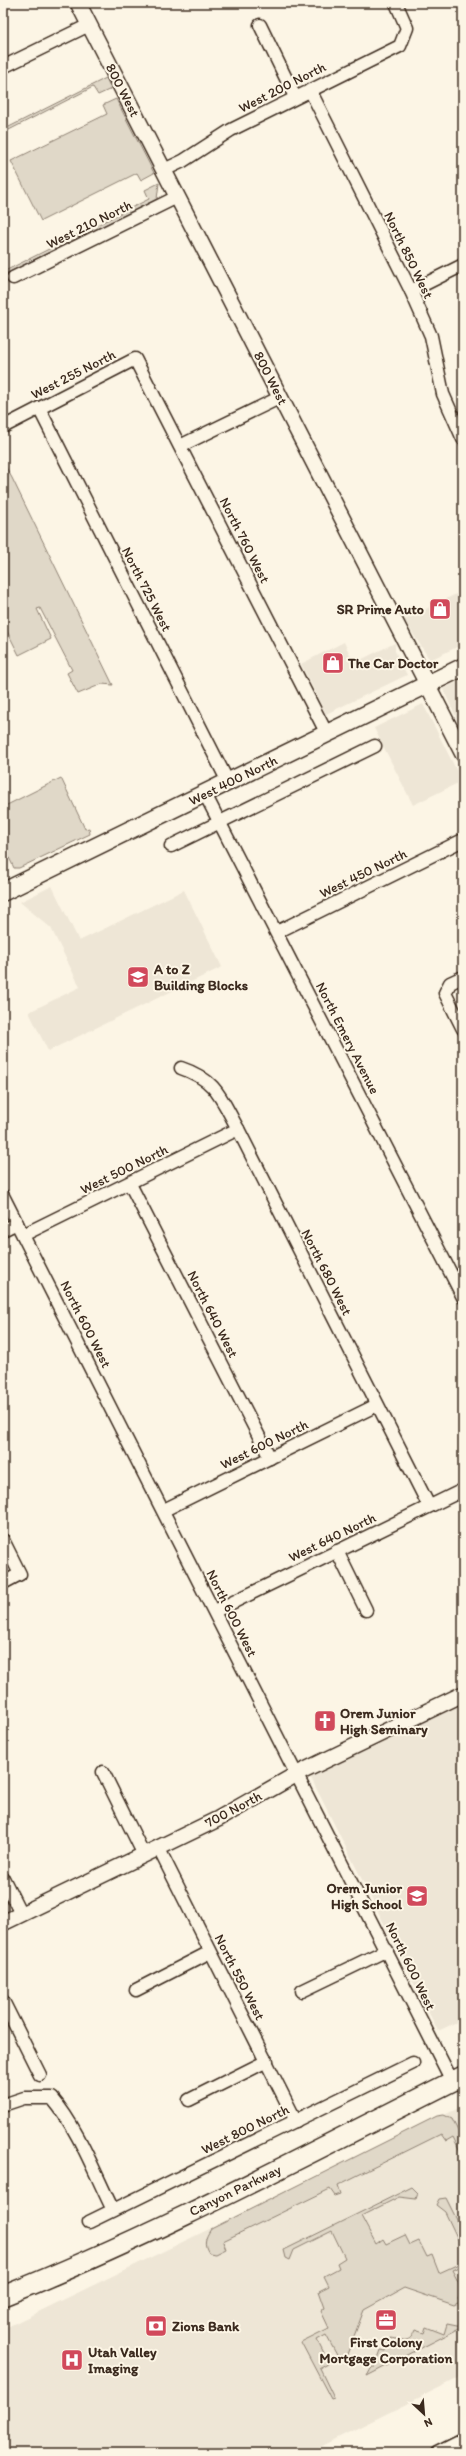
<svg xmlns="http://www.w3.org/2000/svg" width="466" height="2456" font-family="Itim,sans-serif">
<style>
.built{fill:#eee6d6}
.green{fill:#e0d8c8;stroke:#8e8173}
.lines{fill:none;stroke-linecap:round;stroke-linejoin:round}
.minor-casing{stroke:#3b2a1e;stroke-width:15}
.tertiary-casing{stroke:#3b2a1e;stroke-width:18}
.secondary-casing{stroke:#3b2a1e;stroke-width:20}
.trunk-casing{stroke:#3b2a1e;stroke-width:22}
.minor{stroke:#fcf5e5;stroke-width:12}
.tertiary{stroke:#fcf5e5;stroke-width:15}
.secondary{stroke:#fcf5e5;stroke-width:17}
.trunk{stroke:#fcf5e5;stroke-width:19}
.labels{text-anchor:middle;stroke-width:4;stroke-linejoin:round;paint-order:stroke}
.street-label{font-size:14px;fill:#3b2a1e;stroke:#fcf5e5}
.poi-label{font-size:14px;font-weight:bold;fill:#3b2a1e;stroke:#fcf5e5;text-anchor:start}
</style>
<rect width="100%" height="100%" fill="#fcf5e5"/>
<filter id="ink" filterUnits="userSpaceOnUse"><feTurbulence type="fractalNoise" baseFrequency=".025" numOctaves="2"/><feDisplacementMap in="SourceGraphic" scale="8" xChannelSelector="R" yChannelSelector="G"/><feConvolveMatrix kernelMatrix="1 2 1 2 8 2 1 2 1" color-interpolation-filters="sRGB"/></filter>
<g filter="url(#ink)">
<!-- built -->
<g class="built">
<path d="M456,594l7,12v38l-33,16 -26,-40z"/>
<path d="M344,642l10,21 41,-20v8l12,24 -81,39 -25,-50z"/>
<path d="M463,679v53l-20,-43z"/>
<path d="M423,704l39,77 -49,24 -39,-77z"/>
<path d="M52,886l27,55 105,-51 38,77 -174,84 -19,-39 51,-25 -29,-59 -31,-26z"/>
<path d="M463,1703v316l-25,12 -127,-253 1,-3z"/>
<path d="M463,2106v270l-156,77h-304v-124z"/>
</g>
<!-- green -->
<g class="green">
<path d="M106,78l5,11 -13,6 -5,-8 -90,46v-3z"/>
<path d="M116,99l38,74 -13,7 -4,-7 -96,48 -30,-60 96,-47 -4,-9z"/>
<path d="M159,183l-2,16 -154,76v-3l146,-73 -4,-9z"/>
<path d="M3,462l9,16 101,207 -11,-1 -24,10 -11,-21 5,-3 -32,-62 -3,1 14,30 -32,16 -15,-30 3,-2 -4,-4z"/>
<path d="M61,778l24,51 4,-1 1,6 -71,34h-5l-11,-23v-38z"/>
<path d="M444,2115l8,4 11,22v16l-10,-20 -7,4 -5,-7 -103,51 3,9 -6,2 -5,-7 -107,52 3,8 -10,5 -7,-1c-6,-9 -4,-15 2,-24l226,-113z"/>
<path d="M412,2187l6,6 -2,6 -17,-2 -38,19 15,28 7,-5 3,5 19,-9 5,10 9,-4 8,16 5,-2 7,18 24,-11v3l-11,5 11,21v5l-5,2 2,4 -6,3 -50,-17 -40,22 -18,47 -7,2 -13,-24 -9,5 12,24 -9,5 14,29 -3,1 -30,-57 28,-14 -8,-17 4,-3 -6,-17 10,-5 -5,-10 15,-8 -2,-5 8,-5 -13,-27 -38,19 -4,10 -4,-2 -2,-8z"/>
<path d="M446,2198l17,34v18l-18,-38 -9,-7 3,-6z"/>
<path d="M447,2324l15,3 -95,49 5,-9h3l6,-17 5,1 5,-13c14,2 18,6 24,-8l9,3 2,-6 18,7z"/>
</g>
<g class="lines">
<!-- minor casing -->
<g class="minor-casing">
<g id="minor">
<path d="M260,25l35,72"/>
<path d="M3,67l86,-42"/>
<path d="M310,90l101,201 20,45 12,58 20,45"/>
<path d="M164,170l19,-9 48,-31 169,-84 7,-18 -11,-25"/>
<path d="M13,278l164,-81"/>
<path d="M411,291l52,-26"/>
<path d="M39,408l189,374"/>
<path d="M3,427l132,-68 192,375"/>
<path d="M180,446l101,-49"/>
<path d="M205,794l258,503"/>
<path d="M171,846l204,-100"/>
<path d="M277,932l186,-92"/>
<path d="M463,977l-13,6 -5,10 18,36"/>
<path d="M181,1068c36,12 40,31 57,61l191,377"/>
<path d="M130,1184l140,274"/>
<path d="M3,1196l449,885"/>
<path d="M3,1230l14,-7"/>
<path d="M23,1235l215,-106"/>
<path d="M164,1510l213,-105"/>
<path d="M3,1540l17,34 -17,9"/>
<path d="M337,1551l29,59"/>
<path d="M215,1611l248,-121"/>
<path d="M103,1772l41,83"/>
<path d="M158,1847l138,274"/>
<path d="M3,1878l18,36"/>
<path d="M136,1990l74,-38"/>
<path d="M302,1991l85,-41"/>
<path d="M3,2001l37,74"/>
<path d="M189,2100l78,-39"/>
<path d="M3,2105l21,-7h28c26,30 43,76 61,112"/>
<path d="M89,2222l324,-159"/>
<path d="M437,2453l26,-13"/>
</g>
</g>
<!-- tertiary casing -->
<g class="tertiary-casing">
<g id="tertiary">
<path d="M78,3l385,751"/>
<path d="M3,1923l215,-104 79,-45 166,-80"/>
</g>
</g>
<!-- secondary casing -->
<g class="secondary-casing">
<path id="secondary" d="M3,892l460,-225"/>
</g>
<!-- trunk casing -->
<g class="trunk-casing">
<path id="trunk" d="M3,2296c158,-63 308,-144 460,-220"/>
</g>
<!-- minor -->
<use href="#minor" class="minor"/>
<!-- tertiary -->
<use href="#tertiary" class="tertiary"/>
<!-- secondary -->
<use href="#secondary" class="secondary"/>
<!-- trunk -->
<use href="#trunk" class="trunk"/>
</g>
</g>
<!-- icons -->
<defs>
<g id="shop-square" transform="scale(1.15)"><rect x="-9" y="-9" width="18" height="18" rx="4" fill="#d1495b" stroke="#fcf5e5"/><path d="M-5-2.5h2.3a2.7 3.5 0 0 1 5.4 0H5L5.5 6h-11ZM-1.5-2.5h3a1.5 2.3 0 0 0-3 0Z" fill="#fff"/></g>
<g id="school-square" transform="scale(1.15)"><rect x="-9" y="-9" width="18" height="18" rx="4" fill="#d1495b" stroke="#fcf5e5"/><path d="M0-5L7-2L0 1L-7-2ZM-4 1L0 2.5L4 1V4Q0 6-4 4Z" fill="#fff"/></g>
<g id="church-square" transform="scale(1.15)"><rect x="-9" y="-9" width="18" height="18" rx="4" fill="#d1495b" stroke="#fcf5e5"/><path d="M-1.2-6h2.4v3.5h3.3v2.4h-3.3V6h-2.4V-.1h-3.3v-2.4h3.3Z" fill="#fff"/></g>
<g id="office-square" transform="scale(1.15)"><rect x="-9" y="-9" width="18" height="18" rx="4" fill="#d1495b" stroke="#fcf5e5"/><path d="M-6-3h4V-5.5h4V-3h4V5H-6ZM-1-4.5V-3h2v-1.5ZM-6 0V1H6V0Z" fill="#fff"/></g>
<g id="bank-square" transform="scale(1.15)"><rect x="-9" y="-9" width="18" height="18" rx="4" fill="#d1495b" stroke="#fcf5e5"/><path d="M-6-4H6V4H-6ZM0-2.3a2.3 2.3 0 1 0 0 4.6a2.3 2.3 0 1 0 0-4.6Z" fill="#fff"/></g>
<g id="hospital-square" transform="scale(1.15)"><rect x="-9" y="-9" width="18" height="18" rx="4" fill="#d1495b" stroke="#fcf5e5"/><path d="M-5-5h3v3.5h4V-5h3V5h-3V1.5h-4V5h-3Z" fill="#fff"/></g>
</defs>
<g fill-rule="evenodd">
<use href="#shop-square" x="440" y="609"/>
<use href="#shop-square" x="333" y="663"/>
<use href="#school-square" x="138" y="977"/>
<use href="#church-square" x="325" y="1721"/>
<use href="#school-square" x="417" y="1896"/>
<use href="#office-square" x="386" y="2320"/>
<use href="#bank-square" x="156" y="2326"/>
<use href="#hospital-square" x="72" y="2360"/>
</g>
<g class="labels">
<!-- street labels -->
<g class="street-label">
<text transform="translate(282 87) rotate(-27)" y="5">West 200 North</text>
<text transform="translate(123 90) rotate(63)" y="5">800 West</text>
<text transform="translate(89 224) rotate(-26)" y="5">West 210 North</text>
<text transform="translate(409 255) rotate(64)" y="5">North 850 West</text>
<text transform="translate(73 374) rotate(-27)" y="5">West 255 North</text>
<text transform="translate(271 378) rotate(63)" y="5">800 West</text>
<text transform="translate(245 540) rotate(63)" y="5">North 760 West</text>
<text transform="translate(147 589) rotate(63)" y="5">North 725 West</text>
<text transform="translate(233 780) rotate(-26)" y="5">West 400 North</text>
<text transform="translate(363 873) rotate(-26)" y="5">West 450 North</text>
<text transform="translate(348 1038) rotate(63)" y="5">North Emery Avenue</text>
<text transform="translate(124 1169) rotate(-26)" y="5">West 500 North</text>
<text transform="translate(327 1272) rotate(63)" y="5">North 680 West</text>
<text transform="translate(213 1314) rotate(63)" y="5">North 640 West</text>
<text transform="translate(86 1324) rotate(63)" y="5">North 600 West</text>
<text transform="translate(264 1444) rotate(-26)" y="5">West 600 North</text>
<text transform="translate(332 1537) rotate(-26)" y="5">West 640 North</text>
<text transform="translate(232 1613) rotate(63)" y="5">North 600 West</text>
<text transform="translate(233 1809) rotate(-28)" y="5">700 North</text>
<text transform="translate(411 1966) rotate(64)" y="5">North 600 West</text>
<text transform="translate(240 1977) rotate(63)" y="5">North 550 West</text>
<text transform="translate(245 2129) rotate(-26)" y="5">West 800 North</text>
<text transform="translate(235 2190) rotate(-26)" y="5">Canyon Parkway</text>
</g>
<!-- poi labels -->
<g class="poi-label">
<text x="424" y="614" text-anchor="end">SR Prime Auto</text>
<text x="348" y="668">The Car Doctor</text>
<text x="154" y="974">A to Z<tspan x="154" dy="16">Building Blocks</tspan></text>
<text x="340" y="1718">Orem Junior<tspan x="340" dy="16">High Seminary</tspan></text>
<text x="402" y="1893" text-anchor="end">Orem Junior<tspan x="402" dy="16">High School</tspan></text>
<text x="172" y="2331">Zions Bank</text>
<text x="386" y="2347" text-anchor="middle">First Colony<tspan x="386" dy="16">Mortgage Corporation</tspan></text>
<text x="88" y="2357">Utah Valley<tspan x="88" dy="16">Imaging</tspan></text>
</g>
</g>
<!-- margin -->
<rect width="466" height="2456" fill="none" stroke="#fcf5e5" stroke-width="16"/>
<rect x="8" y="8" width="450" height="2440" fill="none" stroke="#3b2a1e" stroke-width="1.5" filter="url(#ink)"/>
<!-- north arrow -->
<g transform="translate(424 2414) rotate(154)" stroke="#fcf5e5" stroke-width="3" paint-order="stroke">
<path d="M0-3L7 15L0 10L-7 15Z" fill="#3b2a1e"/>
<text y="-6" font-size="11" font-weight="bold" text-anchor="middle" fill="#3b2a1e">N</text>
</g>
</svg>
